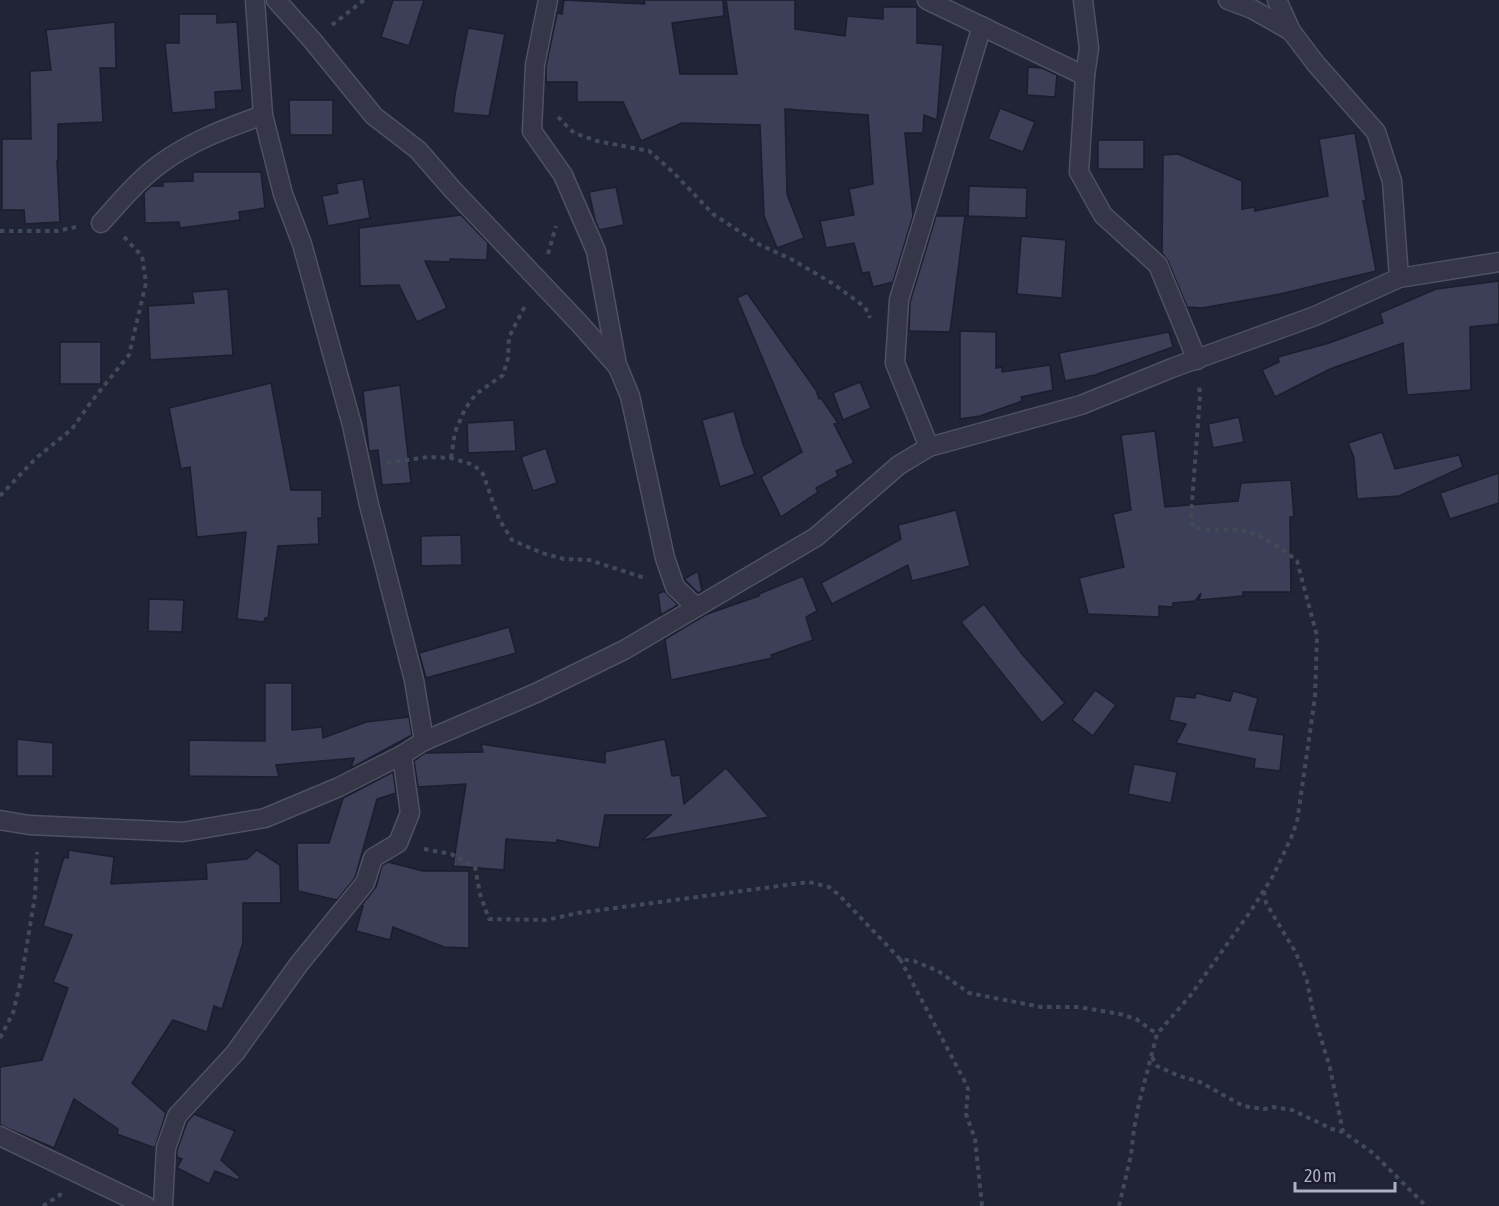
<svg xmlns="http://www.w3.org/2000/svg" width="1499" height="1206" font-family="'Asap Condensed',sans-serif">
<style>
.building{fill:#3d3e57;stroke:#1c1d2e;stroke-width:1.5}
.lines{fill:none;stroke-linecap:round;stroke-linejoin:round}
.minor-casing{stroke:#4f5062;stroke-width:21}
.path{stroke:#414b56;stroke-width:4;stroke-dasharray:4.5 4.5;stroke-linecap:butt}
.minor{stroke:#353648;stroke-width:18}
</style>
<rect width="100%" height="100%" fill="#212337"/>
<!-- building -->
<g class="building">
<path d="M393,0h31l-15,46 -28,-9z"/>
<path d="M564,0l81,4 -1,-4h79l1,16 -52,7 8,51h57l-11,-74h69v29l50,7 2,-20 36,3v-12h34v36l26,2 -6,75 -13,-5 -1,18h-18l8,83 -20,66 -20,5 -4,-15 -7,1 -8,-30 -28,5 -6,-27 34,-6 -5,-26 24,-5 -5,-69 -83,-6 2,85 17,44 -27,10 -13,-32 -4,-91 -78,-2 -41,18 -18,-39h-46v-20h-31v-16l11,-53 5,1z"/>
<path d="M179,14h38v9l20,-1 5,68 -27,2 1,17 -44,4 -7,-70h14z"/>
<path d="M115,22l1,46h-16l3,54 -45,2v37h-1l3,61 -35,2 -1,-14h-22v-71h29l-1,-68 21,-1 -5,-40z"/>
<path d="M468,28l37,6 -16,82 -36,-3 2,-19z"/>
<path d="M1028,67l14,1 15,7 -2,22 -28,-2z"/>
<path d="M289,100h44v35h-43z"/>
<path d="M1000,108l35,14 -12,30 -35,-13z"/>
<path d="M1355,133l11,68h-3l13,70 -96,23 -78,14 -15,-1 -19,-46 -6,-8 1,-98 15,-1 64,27v28l12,-2 1,4 73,-15 -9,-57z"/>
<rect x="1098" y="140" width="46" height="29"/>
<path d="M193,172h68l4,36 -26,4 1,8 -60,8 -1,-6 -34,1 -1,-30 7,-7h12v-4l30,-1z"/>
<path d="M363,179l7,39 -42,8 -6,-30 16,-3 -2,-9z"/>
<path d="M969,186l58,2 -1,30 -58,-2z"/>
<path d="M616,187l8,38 -25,5 -4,-10 -6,-28z"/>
<path d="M461,215l27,28 -1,17 -37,-1v3l-25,-1 22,47 -30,14 -18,-37 -39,1 -1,-58z"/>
<path d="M936,216h29l-15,116 -41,-1 1,-29z"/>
<path d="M1021,236l45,4 -4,58 -45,-4z"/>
<path d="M1499,281v43l-29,3 1,63 -64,5 -4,-52 -73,26 -55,28 -13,-27 17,-8 -1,-5 51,-14 54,-20 -3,-10 56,-24z"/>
<path d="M228,289l5,66 -83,5 -2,-54 46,-3 -2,-11z"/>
<path d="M747,293l69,97 3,9 2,-1 17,25 -4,1 20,39 -18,8 2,5 -22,12 2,4 -37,25 -20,-40 41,-25 -65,-154z"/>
<path d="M960,331l36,1v36l6,-1v5l48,-7 3,25 -32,7 1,4 -42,15 -20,3z"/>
<path d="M1169,332l4,15 -78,28 -30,6 -6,-28z"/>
<rect x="60" y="342" width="41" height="42"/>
<path d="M860,382l11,26 -28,12 -10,-27z"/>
<path d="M271,383l20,107h31v28h-4l1,26 -41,2 -10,72h-3l-1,4 -27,-3 9,-87 -49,5 -7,-70 -9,2 -12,-61z"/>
<path d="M400,385l11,98 -29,2 -4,-35 -9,1 -6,-60z"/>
<path d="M734,411l9,33 12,30 -35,13 -18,-67z"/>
<path d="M1239,417l5,25 -31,6 -5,-24z"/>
<path d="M514,420l2,31 -48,2 -1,-30z"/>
<path d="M1155,431l10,76 73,-6 3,-18 50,-3 3,37h-4l1,75h-48v4l-44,4 2,-7 -6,8 -22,2v4l-14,-1v11l-71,-3 -9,-36 45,-11 -11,-53 18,-4 -10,-75z"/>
<path d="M1382,432l13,37 64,-14 4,12 -64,29 -42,3 -3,-41 -6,-15z"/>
<path d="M546,448l11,35 -24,8 -12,-34z"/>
<path d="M1499,473v30l-49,16 -10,-26z"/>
<path d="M956,510l14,56 -58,15 -4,-16 -76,39 -11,-21 80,-44 -3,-14z"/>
<path d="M461,535l1,30 -41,1v-30z"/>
<path d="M698,571l4,20 -4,2 -14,-14z"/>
<path d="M803,576l14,35 -11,6 7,23 -42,15 1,3 -101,22 -6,-41 42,-25 52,-18v-2z"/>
<path d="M664,591l14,14 -17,10 -3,-21z"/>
<path d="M149,599l35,1 -2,32 -34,-1z"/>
<path d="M984,604l38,50 43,49 -23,20 -81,-101z"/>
<path d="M509,627l7,26 -90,25 -7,-25z"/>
<path d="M265,683h27v47l30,-3 1,11 43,-16 43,-5 3,18 -61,33 3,-10 -78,7 3,12 -90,-1v-36l76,1z"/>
<path d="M1095,690l21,15 -23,31 -21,-16z"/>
<path d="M1233,691l25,7 -9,32 35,5 -4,36 -26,-3 1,-9 -79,-16 10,-19 -17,-4 6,-24 20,2 1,-5 34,8z"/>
<path d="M17,739l36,4v33h-36z"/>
<path d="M665,739l7,37 8,-1 4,29 42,-36 43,49 -127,23 29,-25h-66l-6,33 -42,-8v3l-51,-4 -2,31 -51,-4 13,-82 -48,3 -4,-26 11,-8 58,-1 -2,-8 124,19v-11z"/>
<path d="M1134,764l43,8 -6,31 -43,-9z"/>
<path d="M393,772l3,21 -19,6 -22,79 -18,22 -39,-9 -1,-48h32l14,-45z"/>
<path d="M69,850l45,7 -3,27 96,-5 -1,-16 41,-4 10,-9 23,15 1,38h-38v40l-21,66 -8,-3 -7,26 -34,-12 -41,63 34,30 -11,35 -38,-14 1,-5 -44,-30 -20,49 -54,-23v-58l42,-7 26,-72 -15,-6 19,-47 -29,-9 21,-69 4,1z"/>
<path d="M388,862l35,9h46v77l-25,-1 -51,-20 -3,13 -34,-9 7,-25h-2l15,-19 6,-22z"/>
<path d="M194,1114l41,17 -14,29 19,17 -2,3 -23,-9 -6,13 -32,-16 5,-9 -5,-2v-7l10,-28z"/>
</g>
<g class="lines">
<!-- minor casing -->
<g class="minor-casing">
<g id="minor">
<path d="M255,0l8,115 20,79 19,50 50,181 17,80 45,175 10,61"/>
<path d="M276,0l36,40 62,76 44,34 34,39 127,134 39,44 12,29 35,162 10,29 21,20"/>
<path d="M548,0l-13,65 -3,66 31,44 33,76 21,114"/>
<path d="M927,0l158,76"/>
<path d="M1083,0l6,48 -4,28 -6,96 24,43 55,50 39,95"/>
<path d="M1228,0l24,9 39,22 25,33 60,68 16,49 7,97"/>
<path d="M1277,0l14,31"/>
<path d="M101,223c18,-20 36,-42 59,-59 31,-23 67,-36 103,-49"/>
<path d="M929,447l-34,-84 4,-63 83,-274"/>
<path d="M0,820l29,5 154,7 82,-14 74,-31 63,-32 22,-14 112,-48 88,-43 192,-113 83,-72 30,-18 152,-42 91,-37 143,-52 84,-38 100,-16"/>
<path d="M0,1136l146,70"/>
<path d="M163,1206l3,-58 11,-32 58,-63 64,-89 66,-81 8,-25 25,-15 12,-30 -8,-58"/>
</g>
</g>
<!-- path -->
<g class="path">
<path d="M332,25l32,-25"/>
<path d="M558,117l16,16 23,8 52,10 25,22 39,41 47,31 31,14 41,24 33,24 5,11"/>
<path d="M0,231h57l19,-4"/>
<path d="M548,254l8,-28"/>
<path d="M451,458l4,-26 10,-23 11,-15 27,-19 5,-17 1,-21 17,-33"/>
<path d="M387,463l41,-6 23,1 23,7 9,9 16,45 13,21 30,13 22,6 25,1 56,18"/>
<path d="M0,496l35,-37 37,-30 19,-27 38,-47 17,-72 -4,-27 -18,-19"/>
<path d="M424,849l27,5 24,13 5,27 9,25 57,1 32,-7 231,-31 20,5 10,8 61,64 14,2 24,10 31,22 72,14h38l41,7 16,5 21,15"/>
<path d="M1264,891l2,12 30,50 11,28 6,31 17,56 13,64"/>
<path d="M900,959l64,121 4,9 -2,25 9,25 7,67"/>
<path d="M0,1038l13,-25 8,-33 14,-84 2,-44"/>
<path d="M1152,1057l5,9 22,10 21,6 43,24 21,3 9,-2 19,3 40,19 11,3 30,21 53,53"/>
<path d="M43,1206l17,-11 1,-3"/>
<path d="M1119,1206l12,-51 3,-26 5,-26 18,-69 33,-38 60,-84 23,-36 18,-38 6,-16 18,-125 2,-61 -20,-75c-12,-11 -37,-27 -53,-30 -17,-4 -34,2 -51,-4l-2,-11 9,-120 -1,-12"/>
</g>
<!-- minor -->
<use href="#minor" class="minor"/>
</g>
<!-- scale -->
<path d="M1295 1182v9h100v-9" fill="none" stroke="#afb0c4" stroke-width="3"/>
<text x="1304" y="1182" font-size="18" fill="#afb0c4" stroke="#1a1b2c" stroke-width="4.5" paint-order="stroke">20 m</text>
</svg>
